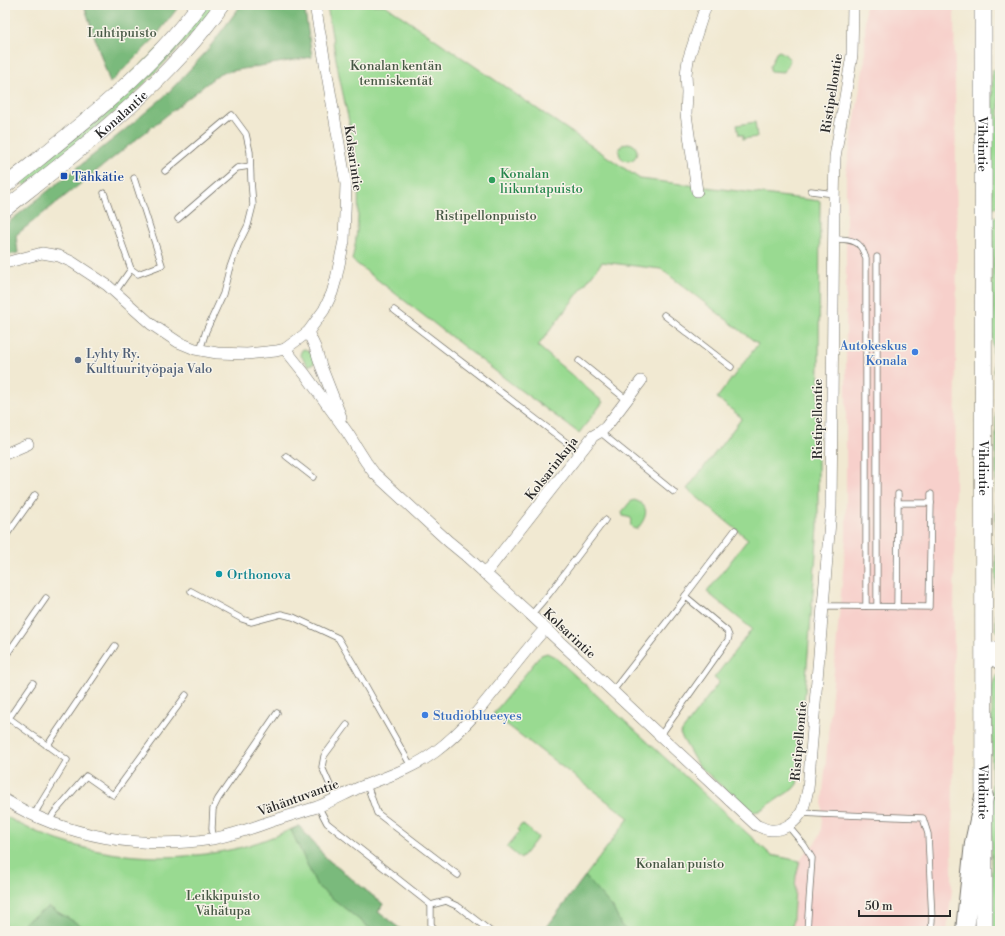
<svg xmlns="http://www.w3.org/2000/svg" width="1005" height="936" font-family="'Libre Bodoni',serif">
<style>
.built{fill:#f7d0cb}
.green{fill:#99da91;stroke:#62825e}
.forest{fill:#7aba7b;stroke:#527253}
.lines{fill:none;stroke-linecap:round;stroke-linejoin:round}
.service-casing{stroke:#706e65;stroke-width:7}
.minor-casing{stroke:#706e65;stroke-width:12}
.tertiary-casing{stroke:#706e65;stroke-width:14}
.secondary-casing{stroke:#706e65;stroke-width:16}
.primary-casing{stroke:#706e65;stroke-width:18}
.trunk-casing{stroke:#706e65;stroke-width:20}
.service{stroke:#fff;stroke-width:5.5}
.minor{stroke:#fff;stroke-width:11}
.tertiary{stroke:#fff;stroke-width:13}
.secondary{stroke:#fff;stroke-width:15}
.primary{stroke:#fff;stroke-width:17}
.trunk{stroke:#fff;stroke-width:18}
.transit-dot{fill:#1a4fb4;stroke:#f7f3e8;stroke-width:1.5}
.leisure-dot{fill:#2e9e5b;stroke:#f7f3e8;stroke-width:1.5}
.shop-dot{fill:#3f7fe0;stroke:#f7f3e8;stroke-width:1.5}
.service-dot{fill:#5c6f8a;stroke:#f7f3e8;stroke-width:1.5}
.culture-dot{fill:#0f9aa8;stroke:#f7f3e8;stroke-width:1.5}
.labels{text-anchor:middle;stroke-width:3;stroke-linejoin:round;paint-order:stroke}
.park-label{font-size:13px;fill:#465744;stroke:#f7f3e8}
.street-label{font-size:13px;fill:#2b2b2b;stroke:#f7f3e8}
.leisure-label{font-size:13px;fill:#27864d;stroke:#f7f3e8;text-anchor:start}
.transit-label{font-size:13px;fill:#164399;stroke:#f7f3e8;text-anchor:start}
.shop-label{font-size:13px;fill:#366cbe;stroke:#f7f3e8;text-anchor:end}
.service-label{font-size:13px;fill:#4e5e75;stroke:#f7f3e8;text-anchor:start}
.culture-label{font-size:13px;fill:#0d838f;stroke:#f7f3e8;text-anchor:start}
</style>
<rect width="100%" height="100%" fill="#f7f3e8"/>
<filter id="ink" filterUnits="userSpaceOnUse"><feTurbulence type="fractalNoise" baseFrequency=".025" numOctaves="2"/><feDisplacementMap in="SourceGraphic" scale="8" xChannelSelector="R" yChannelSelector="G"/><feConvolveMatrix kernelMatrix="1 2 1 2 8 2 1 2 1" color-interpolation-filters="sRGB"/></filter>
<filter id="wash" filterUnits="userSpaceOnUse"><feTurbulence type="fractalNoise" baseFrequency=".012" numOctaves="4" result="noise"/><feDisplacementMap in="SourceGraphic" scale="16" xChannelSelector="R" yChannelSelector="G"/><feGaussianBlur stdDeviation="0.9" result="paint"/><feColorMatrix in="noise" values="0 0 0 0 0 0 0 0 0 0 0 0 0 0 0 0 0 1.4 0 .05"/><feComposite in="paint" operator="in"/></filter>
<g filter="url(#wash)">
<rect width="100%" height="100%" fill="#f1e9d2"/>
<!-- built -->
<path class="built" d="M865,5h89l3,230 -5,654 -5,42h-155l4,-55 4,-15 4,-7 11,-10 5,-10 2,-13v-17l24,-266v-365l19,-115z"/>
<!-- green -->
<g class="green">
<path d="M205,5h11l-15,19 -74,78 -102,84 -6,-7z"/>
<path d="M327,5h58l255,174 180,22 -1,163 -1,42v122l-20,251 -1,5 -4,5 -34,22 -6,1 -4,-1 -52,-47 -17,-30 39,-52 -5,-4 38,-49 -45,-37 41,-53 -61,-50 55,-71 -25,-20 41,-54 -97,-75 -59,-7 -64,84 65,56 -24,31 -63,-46 -164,-127c8,-32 8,-73 3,-106 -4,-25 -10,-50 -15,-74 -5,-25 -9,-50 -13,-75z"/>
<path d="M779,51c5,2 7,4 11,9l-6,12 -14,-1v-5l6,-13z"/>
<path d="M992,70h7l1,137 -1,1 -7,-1 -1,-2z"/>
<path d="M755,122l2,15 -14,2v-4h-4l-2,-10z"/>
<circle cx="628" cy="152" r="9"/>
<path d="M1000,216v415l-2,1 -2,-3v-225l-4,-69v-118z"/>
<path d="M304,349c7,1 9,8 11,14l-7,3 -8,-12 2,-4z"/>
<path d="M634,500c17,5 13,18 3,29 -7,0 -7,-5 -6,-11l-8,-2 -1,-4 8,-10z"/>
<path d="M547,653l8,4 216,198 29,6 -4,15 -4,55h-248l85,-113 -136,-104 34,-42 8,-10 6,-7z"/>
<path d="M999,674l1,1v256h-9l1,-245 3,-8z"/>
<path d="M5,816c68,40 152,50 229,33 22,-5 44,-14 65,-23l28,33 56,45 -5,8 25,19h-398z"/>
<path d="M522,824l16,13 -17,22 -14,-12 12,-15 -2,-2z"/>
</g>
<!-- forest -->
<g class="forest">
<path d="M84,5h96l-28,36 -42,42z"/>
<path d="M241,5h63l8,52 -92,16 -204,162 2,18 -13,3v-31l116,-92 45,-38 40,-43z"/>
<path d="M299,826l28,33 56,45 -5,8 25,19h-30l-56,-45 -26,-56z"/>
<path d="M585,876l28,32 8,17 6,6h-83z"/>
<path d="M49,907l38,22 -1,2h-70l10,-10z"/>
</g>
</g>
<g filter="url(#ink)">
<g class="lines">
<!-- service casing -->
<g class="service-casing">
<g id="service">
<path d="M165,171l67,-56 14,19 4,18 1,29 2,24 -5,20 -10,20 -9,25 -6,24 -17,37 -6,19"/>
<path d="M811,191l23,3"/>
<path d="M104,193l27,76 -16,23"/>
<path d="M178,219l59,-51 13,-2"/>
<path d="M833,239c9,0 22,0 27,7 3,3 4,8 6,12v348"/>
<path d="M131,269l7,5 24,-9 -28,-87"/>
<path d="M394,310l186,143"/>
<path d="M664,315l67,52"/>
<path d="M579,361l48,39"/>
<path d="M600,432l74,60"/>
<path d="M286,456l27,21"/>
<path d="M898,494v9"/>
<path d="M931,503v-9"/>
<path d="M5,537l30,-42"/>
<path d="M191,591l51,28 9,3 30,-8 12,3 45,21 16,27 57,101"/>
<path d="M823,606h15l91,1 2,-104h-33l-1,104"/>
<path d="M877,606v-349"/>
<path d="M531,615l18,-21 56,-74"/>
<path d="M5,657l41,-59"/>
<path d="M33,683l-24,35 58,42 -28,46 -5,9"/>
<path d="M612,692l71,-91 2,-5 50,-66"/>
<path d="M660,736l68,-96 1,-4 -2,-5 -42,-35"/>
<path d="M47,746l68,-100"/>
<path d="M367,785l10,28 81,62"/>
<path d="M336,799l-14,-32 2,-11 23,-31"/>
<path d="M318,806l9,17 104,82v19l4,7"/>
<path d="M801,813l18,1 104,4 5,16 4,86 -1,11"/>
<path d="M49,822l5,-9 32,-37 27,19 73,-100"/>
<path d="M788,826l16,19 8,13 -5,73"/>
<path d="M213,838l-1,-10 1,-19 5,-10 59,-86"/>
<path d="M431,905l15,-4 13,6 31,24"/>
</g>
</g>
<!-- minor casing -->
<g class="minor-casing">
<g id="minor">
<path d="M697,191l-11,-77 1,-21 -1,-19 2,-14 18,-55"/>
<path d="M5,263l37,-10 17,3 13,6 35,23 44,39 27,18 17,7 22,4 30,1 29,-3 9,-2 23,-17 16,-22 8,-17 4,-14 8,-38 2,-57 -31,-179"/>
<path d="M308,332l7,15 6,19 20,51"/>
<path d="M285,349l20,25 42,58 19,30 8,11 74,68 17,14 66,60 225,210c5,2 10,5 15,5 12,1 26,-8 31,-19 3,-7 4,-14 6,-22l23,-280 3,-307 1,-45 17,-102 1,-50"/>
<path d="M5,454l23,-10"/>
<path d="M485,574l108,-138 7,-4 6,-5 35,-46"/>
<path d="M5,800c61,37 137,50 207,39 20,-4 38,-10 57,-17 16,-5 32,-10 48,-15 13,-5 26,-12 39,-18 27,-11 56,-20 79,-37 44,-33 73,-83 110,-123"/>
</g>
</g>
<!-- tertiary casing -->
<g class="tertiary-casing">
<g id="tertiary">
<path d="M983,653l17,10"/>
<path d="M983,653l17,-6"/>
</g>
</g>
<!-- secondary casing -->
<g class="secondary-casing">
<g id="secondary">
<path d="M5,186c69,-56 140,-109 194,-181"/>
<path id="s1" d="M5,209c77,-61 160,-123 217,-204"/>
</g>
</g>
<!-- primary casing -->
<g class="primary-casing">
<g id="primary">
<path id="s2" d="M983,5c1,309 0,617 1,926"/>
</g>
</g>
<!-- trunk casing -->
<g class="trunk-casing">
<path id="trunk" d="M965,931l9,-88 10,-46"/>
</g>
<!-- service -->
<use href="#service" class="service"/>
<!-- minor -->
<use href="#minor" class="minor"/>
<!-- tertiary -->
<use href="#tertiary" class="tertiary"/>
<!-- secondary -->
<use href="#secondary" class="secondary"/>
<!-- primary -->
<use href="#primary" class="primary"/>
<!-- trunk -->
<use href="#trunk" class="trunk"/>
</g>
</g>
<!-- markers -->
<rect class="transit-dot" x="60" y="172" width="8" height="8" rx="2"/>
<circle class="leisure-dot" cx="492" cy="180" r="4"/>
<g class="shop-dot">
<circle cx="915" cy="352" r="4"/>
<circle cx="425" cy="715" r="4"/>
</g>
<circle class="service-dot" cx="78" cy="360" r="4"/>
<circle class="culture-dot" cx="219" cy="574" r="4"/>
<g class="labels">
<!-- park labels -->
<g class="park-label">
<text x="122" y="37">Luhtipuisto</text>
<text x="396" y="70">Konalan kentän<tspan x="396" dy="15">tenniskentät</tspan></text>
<text x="486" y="220">Ristipellonpuisto</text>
<text x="680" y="868">Konalan puisto</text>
<text x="223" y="900">Leikkipuisto<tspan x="223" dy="15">Vähätupa</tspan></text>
</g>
<!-- street labels -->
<g class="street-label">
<text transform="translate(831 93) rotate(-81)" y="5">Ristipellontie</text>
<text dy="5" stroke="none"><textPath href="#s1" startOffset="150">Konalantie</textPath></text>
<text dy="5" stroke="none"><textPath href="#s2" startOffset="139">Vihdintie</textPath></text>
<text transform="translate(354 158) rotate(82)" y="5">Kolsarintie</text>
<text transform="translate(817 419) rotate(-90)" y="5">Ristipellontie</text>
<text transform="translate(551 468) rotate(-52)" y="5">Kolsarinkuja</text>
<text dy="5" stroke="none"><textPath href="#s2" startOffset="463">Vihdintie</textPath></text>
<text transform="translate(570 633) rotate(43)" y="5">Kolsarintie</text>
<text transform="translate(798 741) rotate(-85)" y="5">Ristipellontie</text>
<text dy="5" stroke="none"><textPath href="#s2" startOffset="787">Vihdintie</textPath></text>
<text transform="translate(298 797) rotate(-20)" y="5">Vähäntuvantie</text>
</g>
<!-- leisure labels -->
<g class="leisure-label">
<text x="500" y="178">Konalan<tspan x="500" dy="15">liikuntapuisto</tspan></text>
</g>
<!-- transit labels -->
<g class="transit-label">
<text x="72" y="181">Tähkätie</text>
</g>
<!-- shop labels -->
<g class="shop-label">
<text x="907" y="350">Autokeskus<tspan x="907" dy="15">Konala</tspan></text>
<text x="433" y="720" text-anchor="start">Studioblueeyes</text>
</g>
<!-- service labels -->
<g class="service-label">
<text x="86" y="358">Lyhty Ry.<tspan x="86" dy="15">Kulttuurityöpaja Valo</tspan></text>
</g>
<!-- culture labels -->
<g class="culture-label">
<text x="227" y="579">Orthonova</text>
</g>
</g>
<!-- margin -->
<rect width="1005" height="936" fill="none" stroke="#f7f3e8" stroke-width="20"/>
<!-- scale -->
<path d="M859 910v6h91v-6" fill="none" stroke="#2b2b2b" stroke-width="2"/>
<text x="865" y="910" font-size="12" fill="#2b2b2b" stroke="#f7f3e8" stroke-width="3" paint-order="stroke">50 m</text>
</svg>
